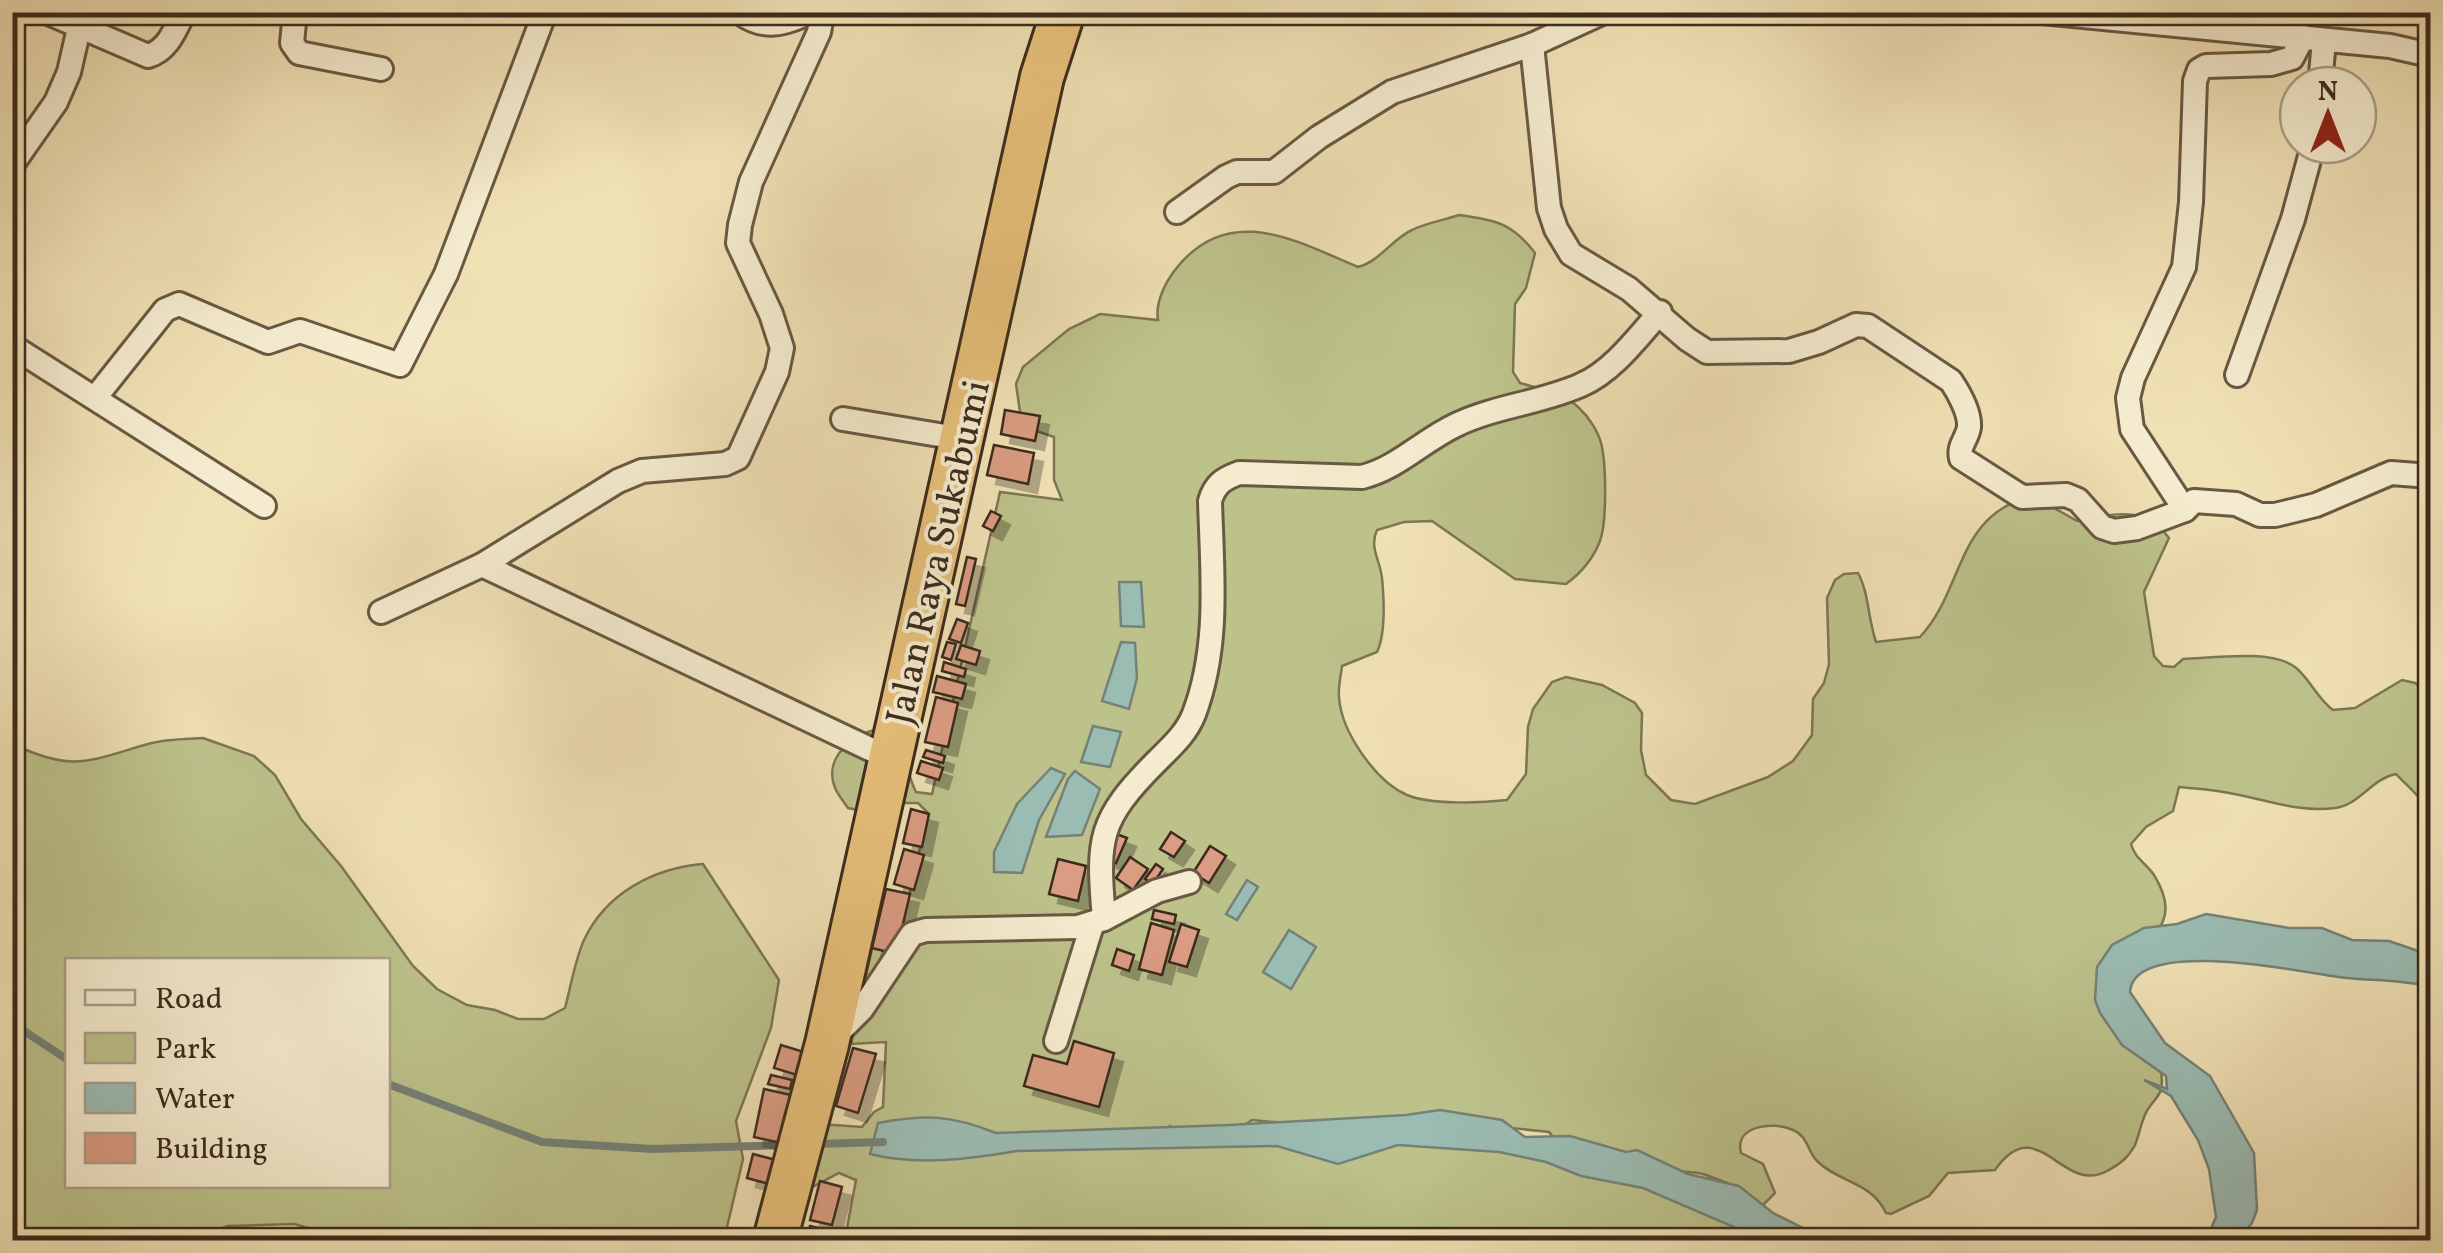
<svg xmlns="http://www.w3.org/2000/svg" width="2443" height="1253" font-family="Vollkorn,serif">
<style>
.green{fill:#bdc28b;stroke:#7c7754;stroke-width:2.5;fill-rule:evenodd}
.water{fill:#9bbcb3;stroke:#758277;stroke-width:2.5}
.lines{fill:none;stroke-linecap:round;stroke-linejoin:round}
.stream{stroke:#758277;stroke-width:8}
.building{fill:#da9c82;stroke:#3c2c1d;stroke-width:2.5;filter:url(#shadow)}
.street-casing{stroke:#695943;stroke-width:28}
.highway-casing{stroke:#3c2c1d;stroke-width:48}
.street{stroke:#f5eccf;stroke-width:22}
.highway{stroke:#e8c07a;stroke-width:42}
.labels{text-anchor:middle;stroke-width:8;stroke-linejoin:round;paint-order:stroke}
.street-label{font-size:38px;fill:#3c2c1d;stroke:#f5eccf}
</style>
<defs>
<filter id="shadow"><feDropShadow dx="9" dy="9" stdDeviation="0" flood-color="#0004"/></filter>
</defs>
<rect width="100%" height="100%" fill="#f0e1b5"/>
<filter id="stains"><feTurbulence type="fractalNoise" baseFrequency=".002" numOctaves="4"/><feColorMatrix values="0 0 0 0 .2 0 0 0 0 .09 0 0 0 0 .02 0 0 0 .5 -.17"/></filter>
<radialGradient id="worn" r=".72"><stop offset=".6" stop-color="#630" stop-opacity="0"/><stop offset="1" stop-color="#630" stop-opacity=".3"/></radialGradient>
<!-- green -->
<g class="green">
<path d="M1459,215c37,5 53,8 76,38l-9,35 -11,16 -2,68 7,11c21,6 42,9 58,24 11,10 21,25 24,40 4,20 5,75 -2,94 -7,18 -19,32 -34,43l-51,-5 -83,-58 -28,1 -27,8c-8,17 3,30 5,48 2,21 4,55 -5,74l-35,14c-1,9 -4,21 -3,31 2,34 36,84 68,98 23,10 75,8 100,5l19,-26 2,-47 5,-18 19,-27 14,-5 36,8 33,18 7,10 -1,37 5,25 25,25 24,4 73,-27 25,-16 19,-26 1,-36 11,-16 5,-19 -2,-66 8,-18 9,-6 14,-1c11,20 10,46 18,69l44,-5c45,-48 35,-123 113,-141l44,25c20,-5 55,-12 74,-1 7,4 13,12 18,18l-25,54 10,64 9,10 11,1 9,-8c30,-1 88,-10 112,8 15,12 22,31 38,43l22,-2 47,-28 13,3 15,12v200c-17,-24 7,-65 -7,-92 -6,-10 -19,-20 -27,-29 -24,4 -36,31 -61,34 -35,5 -67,-8 -101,-14 -17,-4 -36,-5 -55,-7l-6,24 -27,16 -15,17c4,15 15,19 23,31 35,57 -17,66 -48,98 0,21 -1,41 12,59 16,20 50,20 43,58 -2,6 -9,13 -13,19 -7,11 -8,24 -13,36 -7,13 -15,19 -28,26 -45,25 -69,-62 -112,-1l-47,3 -19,23 -38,18 -5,-1c-15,-32 -47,-30 -69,-52 -10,-10 -9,-25 -24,-31 -19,-9 -59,-5 -52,23l22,11 12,29 -14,14c-15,-1 -20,-15 -32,-23 -7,-4 -16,-6 -23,-9 -30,-10 -50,9 -76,-21l-18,1 -15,-9 -40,-4 -8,-10 -38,-4 -48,-12 -19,8 -7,-9c-21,7 -34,5 -55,6 -44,4 -85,4 -130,-1l-20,14 -51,2 -11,-10 -4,3 11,17 100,-2 61,19 59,-20 102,7 48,10 35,15 62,11 121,54h-909l-9,-12 9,-48 -17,-7 -36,19h-19c-2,-24 2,-51 22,-69l56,4 12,-15 9,-5 3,-65 -35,2 22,-100 28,-13 27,-118 -10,-10h-17l-6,21 -7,4 -14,-15 -26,-5c-4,-6 -10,-13 -13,-20 -14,-35 27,-60 56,-61 14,21 14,43 25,65l16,2 68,-302 62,8 -8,-20v-43l-32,-11 -6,-42 7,-17 46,-38 31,-15 58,6c-3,-17 7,-37 17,-50 53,-69 121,-29 183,-3 21,-5 34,-28 54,-37 14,-7 32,-10 47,-15z"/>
<path d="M203,738l51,18 21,19 26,44 40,47 72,100 24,23 30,16 28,5 23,9h26l21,-11c6,-22 10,-48 19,-68 22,-47 70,-72 119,-76l76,116 -8,48 -35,93 7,38 -19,81h-398l-14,-11 -18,-5 -66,2 -39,14h-176v-496c60,29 75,17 135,0 17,-5 37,-5 55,-6zM388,960v226h-320v-226z"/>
</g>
<!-- water -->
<g class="water">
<path d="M1119,582h22l3,45 -23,-1z"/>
<path d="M1121,642l14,1 2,35 -8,31 -27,-8z"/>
<path d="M1093,726l28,6 -11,35 -29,-5z"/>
<path d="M1051,768l14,6 -26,46 -17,53 -28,-1v-20l23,-48z"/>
<path d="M1075,771l25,18 -18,46 -36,2 22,-58z"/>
<path d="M1247,880l11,7 -21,33 -11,-6z"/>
<path d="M2206,914l83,14h33l30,12 37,1 41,14v32c-29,-8 -62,-6 -92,-10 -35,-5 -204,-41 -208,15l35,51 45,33 44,77 3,57 -5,13 -14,17h-32l10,-23 -7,-48 -11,-29 -27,-44 -27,-16 23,9 -1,-13 -44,-31 -22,-32 -5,-13 2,-33 15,-22 32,-17 33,-4z"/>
<path d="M1289,930l27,17 -25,42 -28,-17z"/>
<path d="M1440,1110l62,10 23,17 45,-1 56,16 11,-2 51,24 51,12 34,27 50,25 24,2h-83l-121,-52 -62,-12 -35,-14 -47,-10 -101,-7 -60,19 -61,-18 -260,5c-47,8 -100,15 -147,3l8,-31c48,-9 73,-8 118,10l233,-8 177,-10z"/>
</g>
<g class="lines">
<!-- stream -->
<g class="stream">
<path d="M12,1023l56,37"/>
<path d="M388,1084l154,58 111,7 135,-4"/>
<path d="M817,1144l66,-2"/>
</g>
</g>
<!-- building -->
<g class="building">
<path d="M1005,410l35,6 -5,25 -34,-7z"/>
<path d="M994,445l40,8 -6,31 -41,-9z"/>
<path d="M991,511l10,5 -8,15 -10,-5z"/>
<path d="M967,557l9,2 -11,47 -9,-2z"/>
<path d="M957,619l11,4 -7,20 -12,-4z"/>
<path d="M947,642l9,2 -5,16 -9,-3z"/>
<path d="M961,645l19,6 -4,14 -20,-6z"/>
<path d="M944,662l22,7 -2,8 -22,-6z"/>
<path d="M937,676l29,8 -4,15 -29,-7z"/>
<path d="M936,697l22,6 -10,44 -23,-5z"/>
<path d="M926,750l19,6 -2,7 -20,-6z"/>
<path d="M921,761l22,7 -4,12 -22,-7z"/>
<path d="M911,809l18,5 -7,33 -19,-4z"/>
<path d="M1171,832l14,9 -11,16 -14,-8z"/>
<path d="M1114,833l13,5 -11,25 -12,-6z"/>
<path d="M1210,846l16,10 -17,27 -16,-10z"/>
<path d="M904,849l20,6 -10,35 -20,-6z"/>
<path d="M1130,857l18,12 -15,21 -17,-12z"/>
<path d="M1058,859l28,7 -8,35 -29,-7z"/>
<path d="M1156,864l7,5 -10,15 -8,-5z"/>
<path d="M886,889l24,5 -14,60 -24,-6z"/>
<path d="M1154,910l22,5 -2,9 -22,-5z"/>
<path d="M1151,923l23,7 -12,45 -23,-6z"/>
<path d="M1181,924l18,6 -12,37 -18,-5z"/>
<path d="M1117,949l17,6 -5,16 -17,-6z"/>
<path d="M1074,1041l40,12 -15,54 -75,-21 9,-31 34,9z"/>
<path d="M781,1045l23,7 -7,23 -23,-7z"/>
<path d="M853,1048l23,6 -18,59 -22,-7z"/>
<path d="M771,1075l21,5 -2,9 -22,-5z"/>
<path d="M764,1089l27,6 -10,48 -27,-6z"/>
<path d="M753,1154l23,6 -7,24 -22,-6z"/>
<path d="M820,1181l22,6 -10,38 -22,-5z"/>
<path d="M810,1226l21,5 -2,9h-22z"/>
</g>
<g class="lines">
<!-- street casing -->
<g class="street-casing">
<g id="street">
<path d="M46,12l102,44c20,-6 27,-26 36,-44"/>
<path d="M295,12l-3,31 7,10 82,16"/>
<path d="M739,12c26,19 43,12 72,0"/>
<path d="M2042,12l348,34 40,9"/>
<path d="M2303,37l-11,21 -21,6 -65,2 -7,4 -4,11 -4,121 -7,65 -51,111 -5,20 4,31 53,81 9,-9 42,3 24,11h15l41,-10 75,-32 39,3"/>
<path d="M1532,45l17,163 7,21 15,25 58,35 58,50 20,13 82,-1 30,-9 37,-17 12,1 83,55c8,12 19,32 18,46 -2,13 -11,18 -8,31l61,39 44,-2 12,5 24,27 12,4 23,-3 48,-18"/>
<path d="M2320,85l4,-45"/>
<path d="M12,165l44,-63 13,-30 10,-44"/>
<path d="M1177,212l49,-35 11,-5h37l45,-35 73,-45 140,-47 72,-33"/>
<path d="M12,346l252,160"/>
<path d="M2237,375l56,-156 20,-74"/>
<path d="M95,398l70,-88 14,-6 89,38 32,-11 100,34 46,-91 99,-262"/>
<path d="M843,419l120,20"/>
<path d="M482,565l409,194"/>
<path d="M381,612l101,-47 136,-84 24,-10 83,-7 13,-6 39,-86 5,-24 -11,-34 -33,-71 2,-18 11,-43 68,-150 2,-11 -6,-9"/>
<path d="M1104,919l53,-28 32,-9"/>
<path d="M833,1038l29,-29 50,-75 14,-4 152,-3 26,-8c-7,-81 -6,-99 53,-158 15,-15 29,-27 37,-47 26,-69 18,-141 16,-213 5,-17 13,-22 29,-28l123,4c36,-9 60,-36 94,-52 39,-19 85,-22 125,-40 31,-13 57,-48 79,-73"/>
<path d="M1056,1041l36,-116"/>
</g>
</g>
<!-- highway casing -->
<g class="highway-casing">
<path id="highway" d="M775,1240l52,-196 215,-967 21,-65"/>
</g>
<!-- street -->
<use href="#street" class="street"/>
<!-- highway -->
<use href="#highway" class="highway"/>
</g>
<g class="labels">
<!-- street labels -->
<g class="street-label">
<text transform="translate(937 552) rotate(-77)" y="13">Jalan Raya Sukabumi</text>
</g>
</g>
<!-- margin -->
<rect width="2443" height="1253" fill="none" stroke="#f0e1b5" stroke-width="50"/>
<rect x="15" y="15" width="2413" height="1223" fill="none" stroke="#3c2c1d" stroke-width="5"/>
<rect x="25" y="25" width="2393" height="1203" fill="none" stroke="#3c2c1d" stroke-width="2.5"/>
<!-- legend -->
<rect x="65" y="958" width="325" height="230" fill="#f5eccf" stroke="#ab9f88" stroke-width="2.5"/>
<rect x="85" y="990" width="50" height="15" fill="#f5eccf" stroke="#ab9f88" stroke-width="2.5"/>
<text x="155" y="1008" font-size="30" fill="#3c2c1d">Road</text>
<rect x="85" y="1033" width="50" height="30" fill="#bdc28b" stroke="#ab9f88" stroke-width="2.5"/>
<text x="155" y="1058" font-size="30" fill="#3c2c1d">Park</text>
<rect x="85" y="1083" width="50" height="30" fill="#9bbcb3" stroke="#ab9f88" stroke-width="2.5"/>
<text x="155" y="1108" font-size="30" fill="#3c2c1d">Water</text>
<rect x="85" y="1133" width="50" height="30" fill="#da9c82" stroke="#ab9f88" stroke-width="2.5"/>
<text x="155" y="1158" font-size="30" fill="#3c2c1d">Building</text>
<!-- north arrow -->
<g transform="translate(2328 115)"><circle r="48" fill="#f5eccf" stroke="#ab9f88" stroke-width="2.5"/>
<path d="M0-8L18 38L0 25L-18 38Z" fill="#8f2418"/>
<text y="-15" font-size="28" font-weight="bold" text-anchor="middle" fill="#3c2c1d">N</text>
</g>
<rect width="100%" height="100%" filter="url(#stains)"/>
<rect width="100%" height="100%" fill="url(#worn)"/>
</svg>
